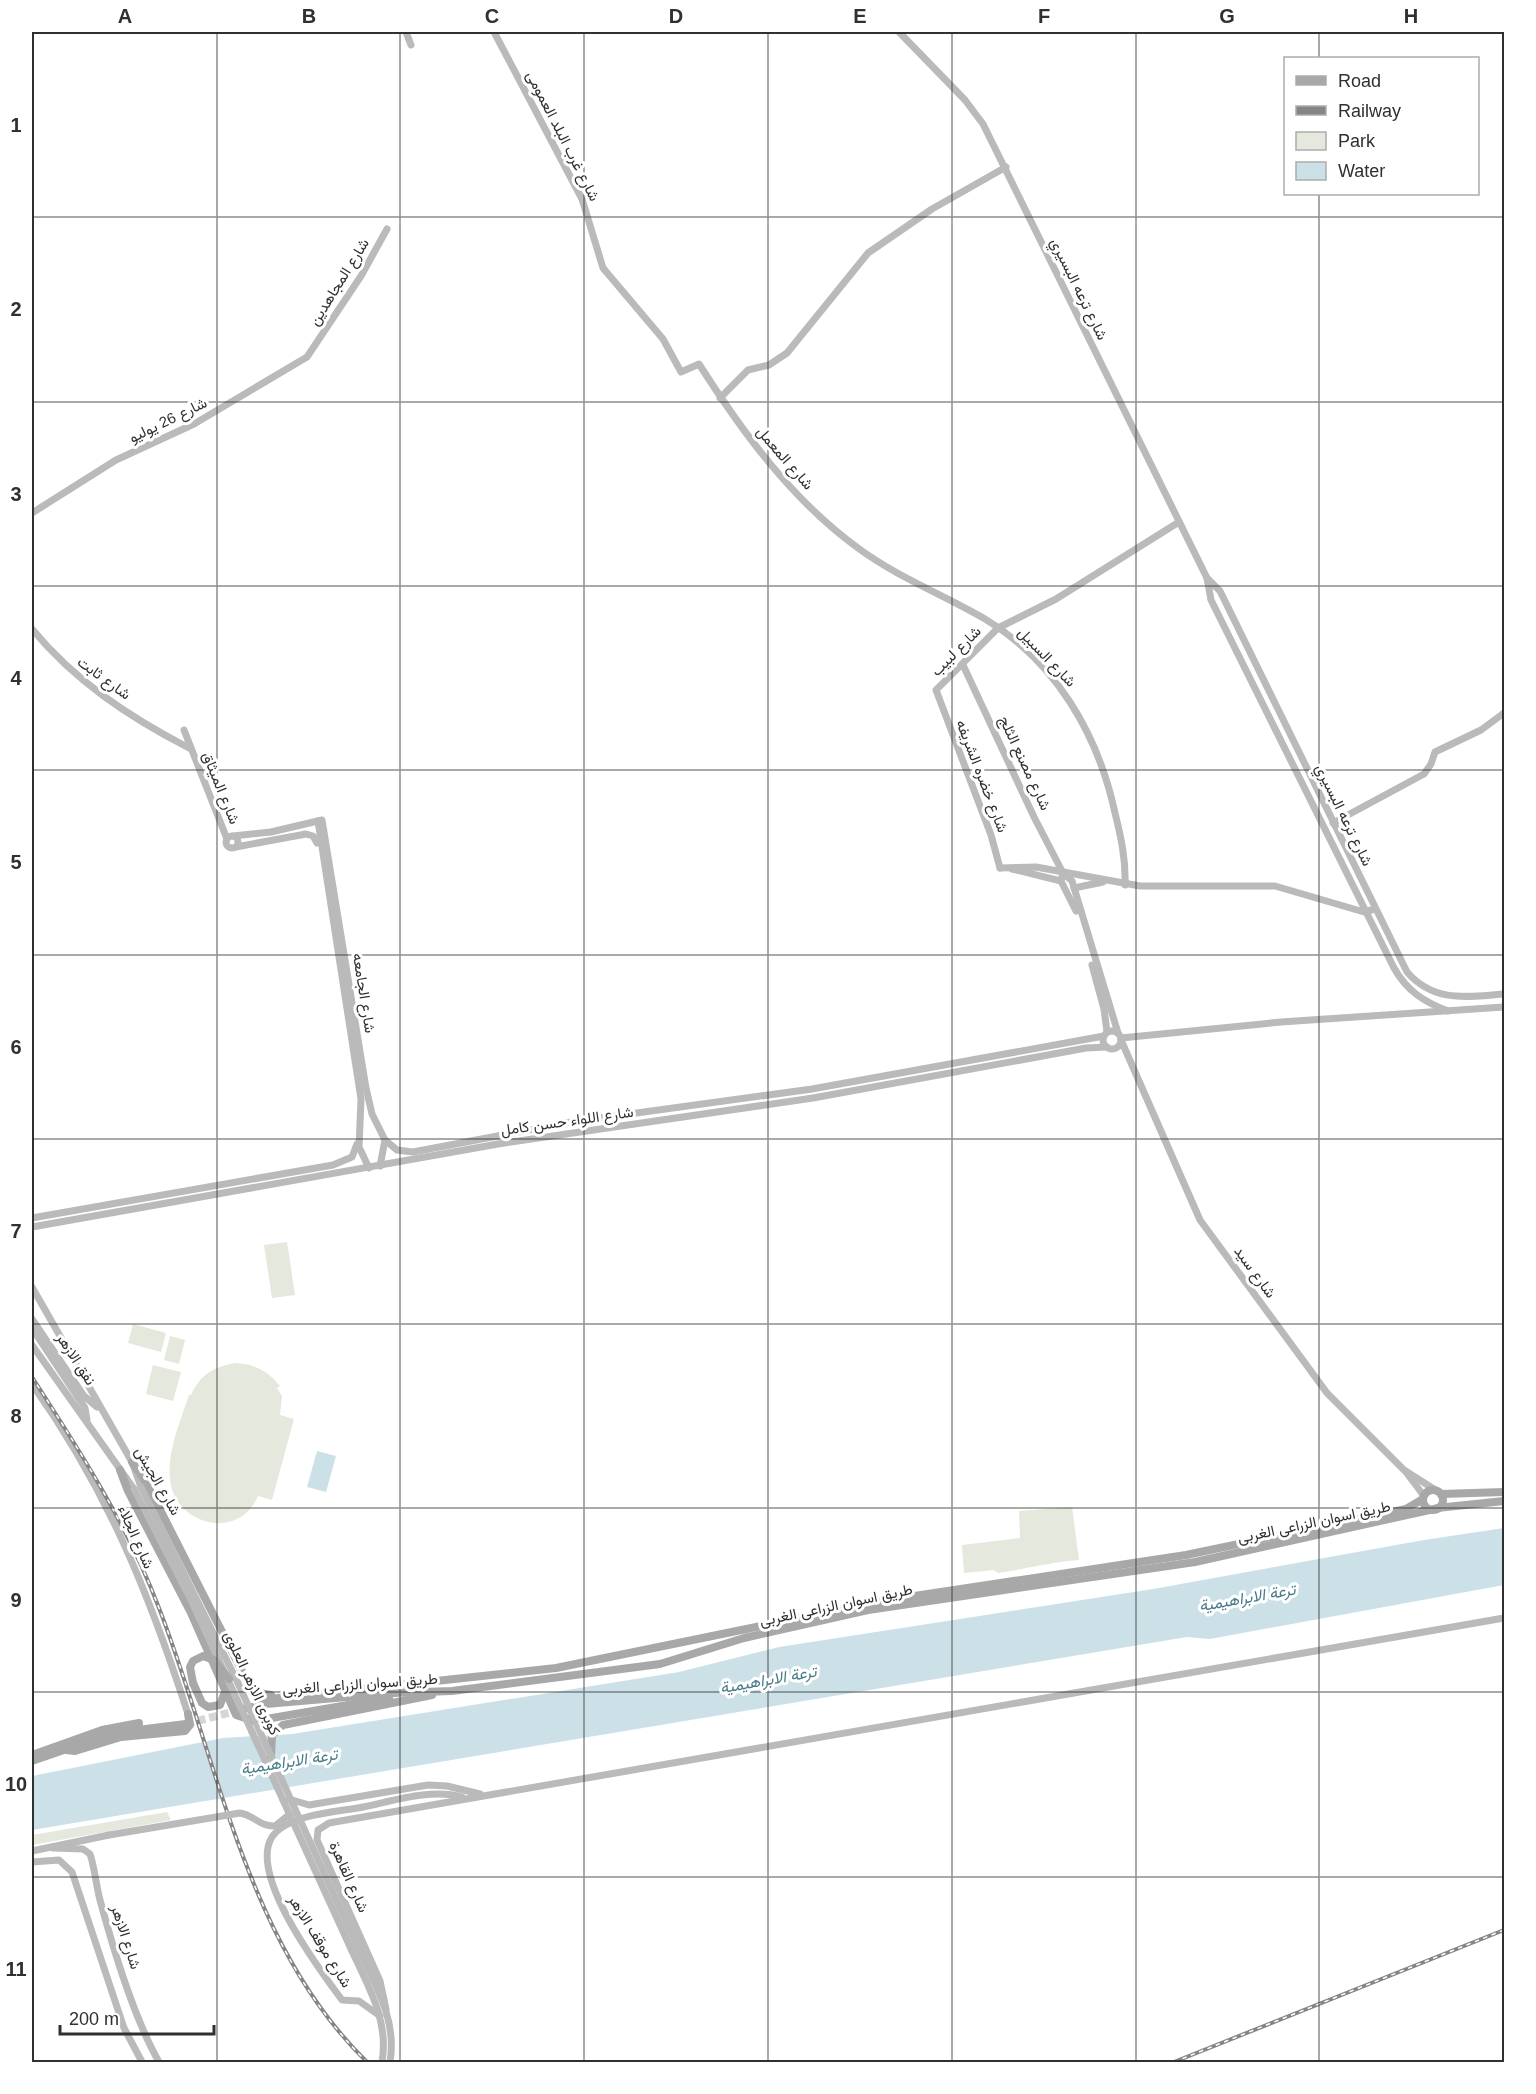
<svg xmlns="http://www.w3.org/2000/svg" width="1536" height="2094" font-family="Arial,Vazirmatn,sans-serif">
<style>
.green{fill:#e5e8dd}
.water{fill:#cce1e7}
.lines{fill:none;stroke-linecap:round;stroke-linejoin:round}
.primary-tunnel{stroke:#d6d6d6;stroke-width:8;stroke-dasharray:8 4;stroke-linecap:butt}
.secondary{stroke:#bababa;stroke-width:7}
.primary{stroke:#a8a8a8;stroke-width:8}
.rail-casing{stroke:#858585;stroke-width:4}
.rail{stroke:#fff;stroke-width:1.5;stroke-dasharray:4.5;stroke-linecap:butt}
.secondary-bridge{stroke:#bababa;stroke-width:7}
.primary-bridge{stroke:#a8a8a8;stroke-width:8}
.grid{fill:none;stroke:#303030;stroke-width:1.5;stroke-opacity:0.55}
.labels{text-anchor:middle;stroke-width:6;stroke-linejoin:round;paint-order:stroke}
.street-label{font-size:15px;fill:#303030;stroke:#fff}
.water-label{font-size:16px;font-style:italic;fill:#487b89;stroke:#fff}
.neatline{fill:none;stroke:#303030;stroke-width:2}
.grid-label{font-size:20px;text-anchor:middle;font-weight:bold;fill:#303030}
</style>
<rect width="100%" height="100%" fill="#fff"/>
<!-- green -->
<g class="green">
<path d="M287,1242l8,53 -23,3 -8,-53z"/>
<path d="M133,1324l33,9 -5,19 -33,-9z"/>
<path d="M170,1336l15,4 -6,24 -15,-4z"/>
<path d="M235,1363c19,1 32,7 45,23l-3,2 5,8 -2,19 14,4 -22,81 -14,-4c-19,46 -84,29 -88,-17 -3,-27 10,-57 19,-84h2c9,-20 22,-28 44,-32z"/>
<path d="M153,1365l28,7 -8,29 -27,-7z"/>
<path d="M1072,1507l7,53c-28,2 -53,9 -81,13l-4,-3 -30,3 -2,-28 58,-7 -1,-27z"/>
<path d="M167,1812l4,8 -139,25v-10z"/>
</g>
<!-- water -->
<g class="water">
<path d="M317,1451l19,5 -10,36 -19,-5z"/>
<path d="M1504,1528v57l-294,54 -23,-2 -1155,193v-54l191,-38 69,-4 387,-62 100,-25 374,-58 271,-49z"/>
</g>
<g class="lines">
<!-- primary-tunnel -->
<path class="primary-tunnel" d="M186,1724l53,-14"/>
<!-- secondary -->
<g class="secondary">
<path d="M406,32l5,13"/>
<path d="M494,32l88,167 21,69 60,71 18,33 18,-8c44,69 93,136 159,184 39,29 86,47 127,71 71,43 113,115 130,194 6,24 11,47 10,72"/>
<path d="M899,32l66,68 18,24 224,454 4,22 183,368c13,23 30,34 54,43"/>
<path d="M720,398l28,-28 21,-5 18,-12 81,-100 64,-44 74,-42"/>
<path d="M32,513l84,-53 78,-36 113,-67 54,-81 26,-47"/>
<path d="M1207,578l13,13 187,381c27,31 60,25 97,22"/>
<path d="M32,629c43,52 97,88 157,119"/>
<path d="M963,665l71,152 29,56 9,8 46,152"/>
<path d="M184,730l43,109"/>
<path d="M318,821l43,278 -2,48 10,21"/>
<path d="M1333,823l91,-49 7,-10 4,-12 46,-22 23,-17"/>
<path d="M233,836l38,-4 51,-12 44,268 6,26 13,26 -5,26"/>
<circle cx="232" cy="842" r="6"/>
<path d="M236,847l70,-13 7,2 4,7"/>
<path d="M1000,868l-9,-33 -55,-145 62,-62 58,-29 123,-77"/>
<path d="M1000,868l36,-1 104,19h135l89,26 11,-3"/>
<path d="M1012,869l49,12"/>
<path d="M1063,873l-2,8 15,30"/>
<path d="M1074,888l29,-6"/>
<path d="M1092,965l12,44 3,23"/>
<circle cx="1112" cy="1040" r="9"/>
<path d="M1121,1038l160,-16 223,-15"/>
<path d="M1121,1040l79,180 127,173 77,77 33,21"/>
<path d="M385,1140l12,10 16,2 158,-30 241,-33 292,-53"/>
<path d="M32,1218l301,-53 19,-8 5,-13"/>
<path d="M32,1227l466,-83 315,-46 273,-50 21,-1"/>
<path d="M32,1287l100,175 9,25"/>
<path d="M32,1319l52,77 13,11"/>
<path d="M32,1328l53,80 2,12"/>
<path d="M32,1345l102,144"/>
<path d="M32,1384c75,106 116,206 156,330"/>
<path d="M1406,1472l18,24"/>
<path d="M252,1732l31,68"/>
<path d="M289,1799l20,6 119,-20 19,1 33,8"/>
<path d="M53,1848l30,1 7,5c5,15 6,31 10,46 13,48 35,120 59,162"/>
<path d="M32,1851l77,-16"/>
<path d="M32,1862l27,-2 13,12 52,156 18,34"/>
<path d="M359,1950c17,37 38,70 31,112"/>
<path d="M352,1951c17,37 37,70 30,111"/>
<path d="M386,2009l-6,-28 -63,-141 1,-10 11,-7 1175,-205"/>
<path d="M380,2016l-21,-15 -17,-1c-22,-30 -94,-125 -70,-163 15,-22 62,-25 86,-29 32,-6 72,-20 104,-11"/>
</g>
<!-- primary -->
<g class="primary">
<path d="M132,1462l15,22 101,199 11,10 12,2"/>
<path d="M120,1470l8,21 63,122 45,102 18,6 135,-23"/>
<circle cx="1433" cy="1500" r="10"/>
<path d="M1441,1494l63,-2"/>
<path d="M1437,1508l67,-7"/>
<path d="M193,1683l9,20 6,4 12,-2 4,-11"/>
<path d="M260,1700l296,-32 332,-68 298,-45 220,-46 17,-10"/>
<path d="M243,1709l23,-5 127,-11 59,-2 208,-27 84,-26 124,-28 327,-48 239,-53"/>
<path d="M66,1750l9,1 46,-14 64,-6 5,-6 -2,-11"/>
<path d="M32,1755l70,-25 37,-7"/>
<path d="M271,1756l1,-21 11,-10 149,-30"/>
<path d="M32,1761l81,-28 73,-9"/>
</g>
<!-- rail casing -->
<g class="rail-casing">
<g id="rail">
<path d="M32,1377c48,74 95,147 127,231 59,152 87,336 208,454"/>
<path d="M1174,2062l330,-132"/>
</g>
</g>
<!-- rail -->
<use href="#rail" class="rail"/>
<!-- secondary-bridge -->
<g class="secondary-bridge">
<path d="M141,1487l96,194 122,269"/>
<path d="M134,1489l57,111 61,132"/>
<path d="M283,1800l69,151"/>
<path d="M109,1835l131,-22c14,2 20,14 35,13l15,-12"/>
</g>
<!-- primary-bridge -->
<path class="primary-bridge" d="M193,1683l-3,-16 3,-6 10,-5 11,4 15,19"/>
</g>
<!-- grid -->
<path class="grid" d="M217,32v2030M400,32v2030M584,32v2030M768,32v2030M952,32v2030M1136,32v2030M1319,32v26M1319,194v1868M32,217h1472M32,402h1472M32,586h1472M32,770h1472M32,955h1472M32,1139h1472M32,1324h1472M32,1508h1472M32,1692h1472M32,1877h1472"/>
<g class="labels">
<!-- street labels -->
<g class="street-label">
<text transform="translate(563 136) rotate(63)" y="5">شارع غرب البلد العمومى</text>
<text transform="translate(339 282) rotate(-58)" y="5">شارع المجاهدين</text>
<text transform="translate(1079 289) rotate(64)" y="5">شارع ترعه البسيري</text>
<text transform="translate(168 420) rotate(-26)" y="5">شارع 26 يوليو</text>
<text transform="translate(785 458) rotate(49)" y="5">شارع المعمل</text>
<text transform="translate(956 651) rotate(-45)" y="5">شارع لبيب</text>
<text transform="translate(1047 657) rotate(46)" y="5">شارع السبيل</text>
<text transform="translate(104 678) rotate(36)" y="5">شارع ثابت</text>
<text transform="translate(1025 763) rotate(65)" y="5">شارع مصنع الثلج</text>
<text transform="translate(982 776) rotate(69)" y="5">شارع خضره الشريفه</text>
<text transform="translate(221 788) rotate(68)" y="5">شارع الميثاق</text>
<text transform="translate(1344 815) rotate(64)" y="5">شارع ترعه البسيري</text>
<text transform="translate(364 993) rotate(81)" y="5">شارع الجامعه</text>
<text transform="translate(567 1121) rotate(-8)" y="5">شارع اللواء حسن كامل</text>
<text transform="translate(1255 1272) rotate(54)" y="5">شارع سيد</text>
<text transform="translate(76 1359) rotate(57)" y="5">نفق الازهر</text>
<text transform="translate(158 1481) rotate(60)" y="5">شارع الجيش</text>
<text transform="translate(1314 1522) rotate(-12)" y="5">طريق اسوان الزراعى الغربى</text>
<text transform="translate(136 1537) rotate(66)" y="5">شارع الجلاء</text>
<text transform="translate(836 1605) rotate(-12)" y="5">طريق اسوان الزراعى الغربى</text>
<text transform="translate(252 1683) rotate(65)" y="5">كوبرى الازهر العلوى</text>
<text transform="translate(360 1684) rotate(-4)" y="5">طريق اسوان الزراعى الغربى</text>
<text transform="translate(349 1877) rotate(66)" y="5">شارع القاهرة</text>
<text transform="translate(126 1937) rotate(72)" y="5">شارع الازهر</text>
<text transform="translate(320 1941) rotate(58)" y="5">شارع موقف الازهر</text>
</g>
<!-- water labels -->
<g class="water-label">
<text transform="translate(1247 1597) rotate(-10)" y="6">ترعة الابراهيمية</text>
<text transform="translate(768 1679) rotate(-10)" y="6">ترعة الابراهيمية</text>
<text transform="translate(289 1761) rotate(-9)" y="6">ترعة الابراهيمية</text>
</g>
</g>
<!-- border -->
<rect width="1536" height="2094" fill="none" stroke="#ffffff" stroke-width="66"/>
<!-- legend -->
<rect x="1284" y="57" width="195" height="138" fill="#ffffff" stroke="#acacac" stroke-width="1.5"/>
<rect x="1296" y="76" width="30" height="9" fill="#a8a8a8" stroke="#acacac" stroke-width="1.5"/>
<text x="1338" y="87" font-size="18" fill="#303030">Road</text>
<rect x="1296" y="106" width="30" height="9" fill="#858585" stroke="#acacac" stroke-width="1.5"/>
<text x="1338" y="117" font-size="18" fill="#303030">Railway</text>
<rect x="1296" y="132" width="30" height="18" fill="#e5e8dd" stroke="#acacac" stroke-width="1.5"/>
<text x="1338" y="147" font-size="18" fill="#303030">Park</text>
<rect x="1296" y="162" width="30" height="18" fill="#cce1e7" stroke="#acacac" stroke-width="1.5"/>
<text x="1338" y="177" font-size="18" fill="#303030">Water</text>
<!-- scale -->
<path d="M60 2025v9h154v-9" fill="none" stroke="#303030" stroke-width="3"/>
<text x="69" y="2025" font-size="18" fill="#303030" stroke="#ffffff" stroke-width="4.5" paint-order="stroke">200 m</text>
<rect x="33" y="33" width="1470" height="2028" class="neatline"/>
<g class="grid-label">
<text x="125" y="23">A</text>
<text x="309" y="23">B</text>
<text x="492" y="23">C</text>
<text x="676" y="23">D</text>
<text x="860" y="23">E</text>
<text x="1044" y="23">F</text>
<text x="1227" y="23">G</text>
<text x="1411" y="23">H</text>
<text x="16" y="132">1</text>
<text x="16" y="316">2</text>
<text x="16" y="501">3</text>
<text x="16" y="685">4</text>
<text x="16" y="869">5</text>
<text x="16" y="1054">6</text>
<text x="16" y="1238">7</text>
<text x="16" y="1423">8</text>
<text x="16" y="1607">9</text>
<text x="16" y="1791">10</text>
<text x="16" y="1976">11</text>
</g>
</svg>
